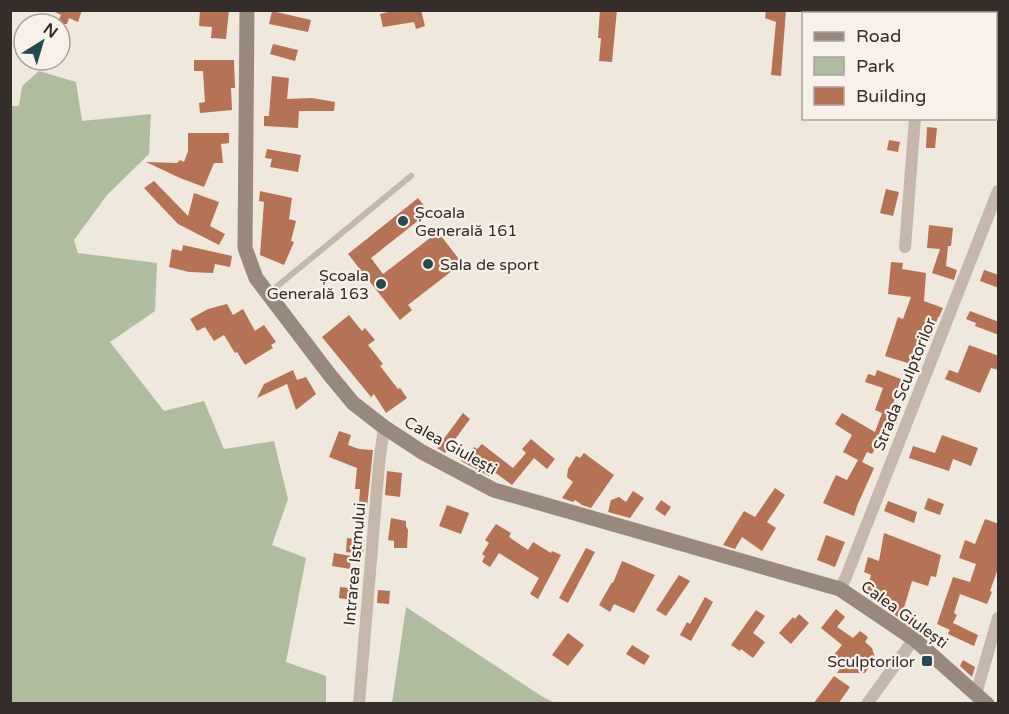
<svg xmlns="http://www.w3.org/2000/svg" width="1009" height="714" font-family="'Varela Round',sans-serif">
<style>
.green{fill:#b0bc9f}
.building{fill:#b67254}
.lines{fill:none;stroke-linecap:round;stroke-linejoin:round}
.lane{stroke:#c5b8ab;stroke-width:6}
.street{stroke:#c5b8ab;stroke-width:12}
.secondary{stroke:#99887c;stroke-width:15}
.poi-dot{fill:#244a50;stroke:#f7f1e9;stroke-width:2}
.labels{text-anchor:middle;stroke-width:4.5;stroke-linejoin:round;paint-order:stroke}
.poi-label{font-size:16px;fill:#342d29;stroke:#f7f1e9;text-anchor:start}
.street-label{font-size:16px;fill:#342d29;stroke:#f7f1e9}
</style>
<rect width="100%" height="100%" fill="#efe8dd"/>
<!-- green -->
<g class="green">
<path d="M39,71l37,11 6,39 69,-7 -2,40 -42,41 -33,45 4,13 79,10 -2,48 -45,31 54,69 40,-10 20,48 50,-8 14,58 -16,46 34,13 -20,104 40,14v27h-315l-1,-597h9l3,-20z"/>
<path d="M406,607l137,90 12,6h-163z"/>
</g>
<!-- building -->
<g class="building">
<path d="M51,10h31l-4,12 -9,-4 -2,6h-10l4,-9z"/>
<path d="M200,10h29l-3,29 -15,-1 1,-11 -13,-1z"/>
<path d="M397,10h24l4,16 -9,3 -2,-7 -31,5 -3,-13z"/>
<path d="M600,10h17l-5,52 -13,-1 2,-23h-3z"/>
<path d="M766,10h20l-5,66 -10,-1 5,-53 -11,-4z"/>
<path d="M272,11l39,9 -3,12 -39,-8z"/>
<path d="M273,44l25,6 -3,11 -25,-7z"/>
<path d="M194,60h40l1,28h-4l1,22 -32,3 -1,-10 6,-1 -2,-31h-9z"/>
<path d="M272,76l17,2 -2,21 25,-1 23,4 -1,9h-35l-1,17 -34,-2v-10h5z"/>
<path d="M927,127l10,1 -2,20h-9z"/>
<path d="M188,133h41v10l-8,1 2,19h-9l-10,24 -24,-9 -34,-16 31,1 3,-3 4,2 4,-11z"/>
<path d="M889,140l11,2 -2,10 -11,-2z"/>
<path d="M267,149l34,6 -3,17 -28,-5 2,-8 -7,-1z"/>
<path d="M154,181l34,35 6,-23 25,9 -9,24 15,8 -6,11 -41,-21 -34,-36z"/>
<path d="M886,189l13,3 -6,24 -13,-3z"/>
<path d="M260,191l32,7 -3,21 7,2 -5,20 3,1 -10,23 -24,-10 4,-53 -5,-1z"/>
<path d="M418,198l11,14 -58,46 12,16 55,-42 24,31 -54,42 4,5 -12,10 -52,-66z"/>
<path d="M929,225l24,3 -2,18h-3l-2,20 11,4 -3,10 -22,-7 8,-24 -13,-1z"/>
<path d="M183,245l49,11 -2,11 -15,-3 -2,9 -24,-1 -20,-5 3,-18 10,2z"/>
<path d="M891,262l12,1 -1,6 24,4 -2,28 19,7 -4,9h-1l-8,24 -8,-2 -8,26 -29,-9 13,-39 5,2 8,-22 -23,-3z"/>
<path d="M984,270l15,5v13l-19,-7z"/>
<path d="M227,304l6,11 10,-6 12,22 9,-6 12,17 -5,3 2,3 -28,17 -8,-13 -2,1 -11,-18 -10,6 -9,-14 -8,4 -7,-12 18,-10z"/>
<path d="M970,311l29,11v13l-24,-9 1,-3 -10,-4z"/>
<path d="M349,315l13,16 3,-3 10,12 -7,5 15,19 -3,2 18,23 2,-1 7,10 -21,15 -12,-19 -3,3 -49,-60z"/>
<path d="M969,345l30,11v14l-8,-2 -11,25 -35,-14 4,-9 9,3z"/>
<path d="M293,370l4,10 9,-3 10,17 -20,16 -9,-26 -30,14 7,-14z"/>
<path d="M877,370l24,9 -8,25 9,3 -8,23 -6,-3 -16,27 -5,-2 3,-6 -8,16 12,6 -17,38 -3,10 -31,-13 13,-28 11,5 11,-20 -15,-8 9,-17 -17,-11 7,-11 33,19 7,-19 -7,-3 8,-22 -18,-6 3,-8 7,2z"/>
<path d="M463,413l7,6 -25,34 -8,-5z"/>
<path d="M339,431l12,4 -3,10 11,4 14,1 -7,67 -8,-1 2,-27h-5l2,-21 -28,-11z"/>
<path d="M942,435l36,13 -7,18 -18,-7 -4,12 -40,-13 4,-12 22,7z"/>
<path d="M531,439l24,20 -8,10 -13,-11 -22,27 -19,-14 -4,5 -28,-15 13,-14 3,2 5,-5 31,24 13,-15 -4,-4z"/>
<path d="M584,453l30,22 -23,33 -9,-3 -7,-5 -2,2 -11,-4 11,-16 -6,-5 1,-8 8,-13 4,2z"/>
<path d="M387,471l15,2 -2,24 -15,-2z"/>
<path d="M775,488l10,7 -18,27 9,6 -14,23 -20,-14 -7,12 -12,-4 21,-34 11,6z"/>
<path d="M633,491l11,7 -14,20 -22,-6 3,-12 8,-3 7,5z"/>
<path d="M928,498l16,6 -4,11 -16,-6z"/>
<path d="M661,500l10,7 -6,9 -10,-7z"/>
<path d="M888,501l29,11 -3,11 -30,-12z"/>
<path d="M447,505l22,8 -8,21 -22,-8z"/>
<path d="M391,518l15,3v5l2,4 -1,18h-13v-7l-6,-1z"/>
<path d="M985,519l14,5v42l-9,25 2,1 -5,12 -27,-10 -6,19 3,2 -4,8 25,12 -4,11 -26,-12 2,-4 -13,-6 16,-47 17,5 6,-18 -17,-6 6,-18 10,4z"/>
<path d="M496,524l15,9 -2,4 19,13 5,-8 18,11 1,-2 9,4 -23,44 -8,-5 9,-16 -40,-25 -9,14 -8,-5 3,-6 -3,-2 7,-11 -4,-3z"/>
<path d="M884,533l57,22 -5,22 -5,-1 -3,10 -16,-5 -9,30 8,5 -4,7 -41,-28 5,-20 -7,-3 4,-15 11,4z"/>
<path d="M826,535l19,7 -10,25 -18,-7z"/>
<path d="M347,538l17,2 -1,14 -17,-2z"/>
<path d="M586,548l9,4 -27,51 -9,-5z"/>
<path d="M334,553l17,3 -1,13 -18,-3z"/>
<path d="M622,561l33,14 -21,38 -20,-9 -4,8 -11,-7 13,-23 1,1z"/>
<path d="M679,575l11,6 -24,35 -10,-6z"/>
<path d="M340,587l17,2 -1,12 -17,-3z"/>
<path d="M378,590l12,1 -1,13 -12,-1z"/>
<path d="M705,597l8,5 -22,39 -11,-6 7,-13 3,2z"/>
<path d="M836,609l9,8 -8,10 16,11 7,-7 8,6 -3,5 7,6 3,10 -10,15h-28l7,-10 -11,-7 9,-11 -21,-17z"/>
<path d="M756,610l9,6 -12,17 12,9 -12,16 -12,-9 -1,2 -9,-6z"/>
<path d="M799,614l10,9 -18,21 -12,-11 14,-16 2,2z"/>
<path d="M568,633l16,12 -16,21 -16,-11z"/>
<path d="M632,645l18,11 -6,9 -18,-11z"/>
<path d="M963,660l12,7 -3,10 -12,-11z"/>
<path d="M834,676l16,11 -12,17h-25z"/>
</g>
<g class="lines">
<!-- lane -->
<path class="lane" d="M269,293l142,-117"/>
<!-- street -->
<g class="street">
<path d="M923,14l1,-4"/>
<path d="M905,247l10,-129"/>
<path d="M840,589l6,-12 152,-386"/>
<path d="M976,694l22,-76"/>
<path d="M359,704l20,-240 5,-37"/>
<path d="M867,704l47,-65"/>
</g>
<!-- secondary -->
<path class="secondary" d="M247,10l-2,238 11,30 73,96 24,29 31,24 38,25 72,38 346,99 74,50 73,65"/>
</g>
<!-- markers -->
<g class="poi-dot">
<circle cx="403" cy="221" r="6"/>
<circle cx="428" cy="264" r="6"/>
<circle cx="381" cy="284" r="6"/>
<rect x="921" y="655" width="12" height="12" rx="3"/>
</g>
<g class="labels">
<!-- poi labels -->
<g class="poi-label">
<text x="415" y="218">Școala<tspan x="415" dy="18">Generală 161</tspan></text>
<text x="440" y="270">Sala de sport</text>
<text x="369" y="281" text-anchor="end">Școala<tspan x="369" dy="18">Generală 163</tspan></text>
<text x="915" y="667" text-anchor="end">Sculptorilor</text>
</g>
<!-- street labels -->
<g class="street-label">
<text transform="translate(904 384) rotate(-68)" y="6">Strada Sculptorilor</text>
<text transform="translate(451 445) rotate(29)" y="6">Calea Giulești</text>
<text transform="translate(354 564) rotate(-85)" y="6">Intrarea Istmului</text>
<text transform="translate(905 614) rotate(36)" y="6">Calea Giulești</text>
</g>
</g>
<!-- border -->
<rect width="1009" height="714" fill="none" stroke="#342d29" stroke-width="24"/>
<!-- legend -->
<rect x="802" y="12" width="195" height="108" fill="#f7f1e9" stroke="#a9a39c" stroke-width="1.5"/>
<rect x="814" y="32" width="30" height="9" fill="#99887c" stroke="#a9a39c" stroke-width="1.5"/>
<text x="856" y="42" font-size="18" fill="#342d29">Road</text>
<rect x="814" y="57" width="30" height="18" fill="#b0bc9f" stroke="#a9a39c" stroke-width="1.5"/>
<text x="856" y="72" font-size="18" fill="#342d29">Park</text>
<rect x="814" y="87" width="30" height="18" fill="#b67254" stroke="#a9a39c" stroke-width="1.5"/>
<text x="856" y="102" font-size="18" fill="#342d29">Building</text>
<!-- north arrow -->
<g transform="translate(42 42) rotate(37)"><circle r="28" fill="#f7f1e9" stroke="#a9a39c" stroke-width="1.5"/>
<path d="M0-4.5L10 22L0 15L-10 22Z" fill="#244a50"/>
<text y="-9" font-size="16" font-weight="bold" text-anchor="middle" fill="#342d29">N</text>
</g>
</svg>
